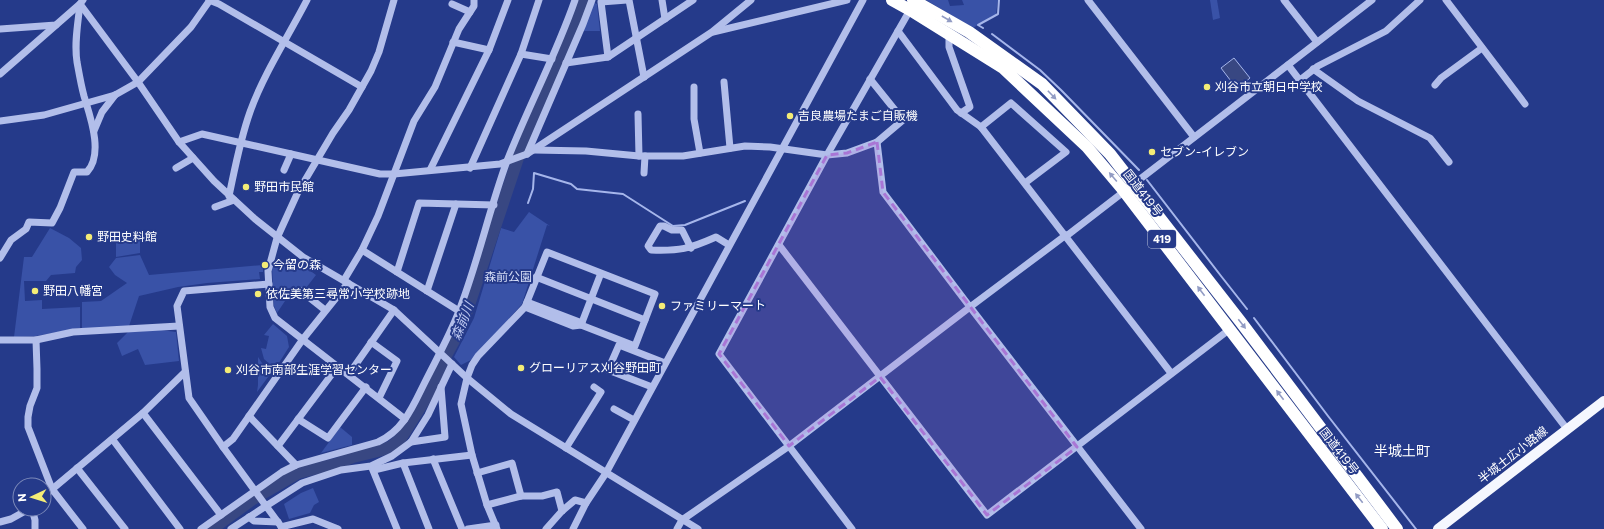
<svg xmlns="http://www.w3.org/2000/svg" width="1604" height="529" font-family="Commissioner,'Noto Sans JP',sans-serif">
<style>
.green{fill:#3952a7}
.water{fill:#384782;stroke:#a6b6eb}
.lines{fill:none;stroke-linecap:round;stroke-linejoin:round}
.stream{stroke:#a6b6eb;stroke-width:2}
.river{stroke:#384782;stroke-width:12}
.minor{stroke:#b2beea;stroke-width:7}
.major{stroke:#f5f7fe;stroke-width:10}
.highway{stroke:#fff;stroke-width:12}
.oneway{fill:#929cc4}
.marked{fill:#a976d5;fill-opacity:0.2;stroke:#a976d5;stroke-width:3;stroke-dasharray:8 5;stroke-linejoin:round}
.poi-dot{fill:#f4ec76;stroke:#253a8a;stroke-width:1.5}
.labels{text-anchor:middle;stroke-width:4;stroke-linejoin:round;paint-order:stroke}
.shield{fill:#253a8a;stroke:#bec4dc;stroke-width:1}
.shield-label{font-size:11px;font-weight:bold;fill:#fff}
.poi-label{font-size:12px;fill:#fff;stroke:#253a8a;text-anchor:start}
.street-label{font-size:12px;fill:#fff;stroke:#253a8a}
.park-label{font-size:12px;fill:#d6def7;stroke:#253a8a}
.water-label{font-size:13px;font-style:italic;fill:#bec9f1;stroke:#253a8a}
.quarter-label{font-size:14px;fill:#fff;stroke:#253a8a}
</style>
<rect width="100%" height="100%" fill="#253a8a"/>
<!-- green -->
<g class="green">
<path d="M926,0h22l2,6 14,-1 -2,-5h36l-2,14 -23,14z"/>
<path d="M1210,0h7l3,18 -7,2z"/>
<path d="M592,2l5,2 3,27h-19z"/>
<path d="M529,212l21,14 -3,-1 -25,79 -39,44 -12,12 -10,5 -7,-8 20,-39 27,-90 13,4z"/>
<path d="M50,228l19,10 12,10 1,12 -6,7 -1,6 -24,2 -5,6h-22l1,20 17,-1v9l38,-2v21l-44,8 -22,1 10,-80h8z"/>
<path d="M116,232l24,7v14l-24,4z"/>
<path d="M140,255l9,20 114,-10v7h-4l1,7 -53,4 -29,4 -39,9 -10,30 -47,3v-27l19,-1 26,-18 -12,-8 -6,-8 7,-9z"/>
<path d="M298,262l18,13 -10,13 -13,1 -16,24 -3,-7 -2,-39z"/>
<path d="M273,324l14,12 2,11 -14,22 -11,-10 -3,-11 5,1 3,-13 -5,-1z"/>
<path d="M161,330l15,2 3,29 -34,4 -7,-16 -16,7 -5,-13 11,-11z"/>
<path d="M258,357l6,9 7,7 -14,19 1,-7z"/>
<path d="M340,427l12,10v8l-31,8z"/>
<path d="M313,488l6,14 -5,3 -4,8 -21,6 -5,-15 17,-11z"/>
</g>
<!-- water -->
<path class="water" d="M1234,58l16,20 -13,11 -16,-21z"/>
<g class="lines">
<!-- stream -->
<g class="stream">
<path d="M983,28l-5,-3 20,-11 1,-14"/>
<path d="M992,34l48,36 21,20 78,80"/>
<path d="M1147,180l74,96 26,33"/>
<path d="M528,203l5,-14 1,-16 37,11 6,5 46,5 50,32 12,-1 60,-24"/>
<path d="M1254,318l74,98 88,113"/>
</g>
<!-- river -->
<path class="river" d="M212,529l41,-30 45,-26 41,-10 14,-6 29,-7 10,-4 9,-8 28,-45 12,-28 21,-39 59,-177 55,-127 8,-22"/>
<!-- minor -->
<g class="minor">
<path d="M209,0l10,4 143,83"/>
<path d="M394,0l-15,52 -8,19 -22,39 -16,23 -35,59 -21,46 -9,33 2,36 5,11 130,101"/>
<path d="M629,0l15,77"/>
<path d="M662,0l3,19"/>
<path d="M1088,0l106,137"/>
<path d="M1284,0l33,42"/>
<path d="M1446,0l79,104"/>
<path d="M452,4l18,8"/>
<path d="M0,29l56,-4 24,-21 58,78 41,60 35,39 41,38 48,38 91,53 73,68 44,36 187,115"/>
<path d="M898,31l59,79 24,17 190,246"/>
<path d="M713,32l134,-32"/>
<path d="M949,34v13l21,60 -9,6"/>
<path d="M453,42l36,8"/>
<path d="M521,54l31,5"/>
<path d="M608,57l-7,-55 26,-2"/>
<path d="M566,63l42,-6 85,-57"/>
<path d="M1288,65l279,364"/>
<path d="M1313,69l45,32 72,37 19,24"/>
<path d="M0,74l56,-49"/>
<path d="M870,79l33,41 -26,22"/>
<path d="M1300,80l18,-14 68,-35 34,-31"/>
<path d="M724,82l6,66"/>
<path d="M1435,85l6,-7 41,-30"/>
<path d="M694,87v32l6,34"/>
<path d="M638,114l1,42"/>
<path d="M0,121l44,-6 71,-20 23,-13 53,-55 19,-27"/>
<path d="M981,127l30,-24 55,49 -41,31"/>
<path d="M94,131l8,-19 13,-17"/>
<path d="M179,142l23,-8 178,40h14l106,-10 27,-10 185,-122 39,-32"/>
<path d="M534,150l52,1 53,5h44l62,-10 25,1 57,8 20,-2 30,-11 6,50 87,115 96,-72 3,-1 303,-234"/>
<path d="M527,154l56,-130 9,-24"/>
<path d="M176,168l17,-10"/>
<path d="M470,168l51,-114 18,-54"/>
<path d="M284,170l7,-16"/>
<path d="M430,170l59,-120 19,-50"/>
<path d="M644,173l1,-17"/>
<path d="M229,196c6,-28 11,-56 21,-84 14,-39 38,-75 57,-112"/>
<path d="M215,207l19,-7"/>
<path d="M779,245l208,270 243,-186"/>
<path d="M691,248l-9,-18h-10l-8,-4h-4l-12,20 3,4c29,1 38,-1 65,-13l13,8"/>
<path d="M362,250l97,61"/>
<path d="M0,258l11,-18 15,-11 3,-7 23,1 8,-15 14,-36h13c17,-18 3,-56 -3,-76 -3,-11 -5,-23 -7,-34 -3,-19 1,-39 3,-58l3,-4"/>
<path d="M397,272l22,-69 75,2"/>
<path d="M536,277l109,43"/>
<path d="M344,280l18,-30 16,-34 36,-95 21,-34 24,-58 11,-17 4,-6v-6"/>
<path d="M348,283l-45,56 -70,100 -10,8 43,59 36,-23 39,-13 30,-4 21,-10 19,-14 17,-27 24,-51"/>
<path d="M301,291l24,19"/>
<path d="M427,291l29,-87"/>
<path d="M527,302l55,21"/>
<path d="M525,307l48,19 8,-1"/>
<path d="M0,340h36l37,-8 106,-6"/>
<path d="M36,340l1,29v19l-7,18 -2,11v10l24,62 31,40"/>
<path d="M371,342l26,19 -18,37"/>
<path d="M349,374l45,-64"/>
<path d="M652,387l-44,-17 11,-25 46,18"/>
<path d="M614,409l20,11"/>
<path d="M143,413l78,102"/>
<path d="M249,416l47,49"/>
<path d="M298,419l30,19 38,-51"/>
<path d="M113,440l67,89"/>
<path d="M411,442l34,-5 -4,-50"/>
<path d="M278,446l60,-80"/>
<path d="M223,447l-34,-49 -12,-92 7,-15 85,-7"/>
<path d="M566,448l35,-56 -7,-5"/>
<path d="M433,459l29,70"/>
<path d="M403,463l26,66"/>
<path d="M77,468l48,61"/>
<path d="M372,468l25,61"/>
<path d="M374,470l29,-7 69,-8"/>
<path d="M477,473l35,-10 9,33"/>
<path d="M44,496l99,-83 42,-41"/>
<path d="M487,505l34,-9h21l15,-4 5,19"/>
<path d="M32,509l3,11v9"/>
<path d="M249,517l5,4 24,1"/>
<path d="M0,522l11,-3 18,-10"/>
<path d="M281,527l32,-8 25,10"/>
<path d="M201,529l81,-57 14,-7 82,-23c26,-12 35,-36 47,-60 12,-24 25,-47 34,-71 19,-49 30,-101 48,-150 21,-54 49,-106 68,-161"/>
<path d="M231,529l35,-23 17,23"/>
<path d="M468,529l28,-4"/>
<path d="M497,529l-10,-24 -15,-50 -11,-51 6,-26 5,-13 6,-9 47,-49 22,-55 108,42 -20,52 -54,-21 20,-52"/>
<path d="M546,529l16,-18 13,-11 11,3"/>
<path d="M573,529l13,-26 20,-30 257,-473"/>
<path d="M677,529l5,-9 107,-74 181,-139 171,222"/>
<path d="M852,529l-133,-175 108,-199 83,-145"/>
</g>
<!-- major -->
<path class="major" d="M1438,529l166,-128"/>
<!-- highway -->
<g class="highway">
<path d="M892,0l18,10 93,58 84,79 37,44 258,338"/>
<path d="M913,0l56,32 73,52 68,70 130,167 157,208"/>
</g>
</g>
<!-- one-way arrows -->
<defs><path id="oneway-solid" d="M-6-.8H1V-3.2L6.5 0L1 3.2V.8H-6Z"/></defs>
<g class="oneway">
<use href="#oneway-solid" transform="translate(947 19) rotate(30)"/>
<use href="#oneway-solid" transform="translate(1052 95) rotate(46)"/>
<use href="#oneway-solid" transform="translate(1113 177) rotate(-130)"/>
<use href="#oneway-solid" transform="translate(1201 291) rotate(-127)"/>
<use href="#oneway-solid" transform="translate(1242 324) rotate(52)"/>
<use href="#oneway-solid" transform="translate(1280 395) rotate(-127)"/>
<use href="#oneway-solid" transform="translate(1359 498) rotate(-128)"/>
</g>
<!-- marked area -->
<path class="marked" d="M877,142l6,50 194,255 -90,68 -107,-138 -91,69 -70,-92 108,-199 20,-2z"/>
<!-- markers -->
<g class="poi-dot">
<circle cx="1207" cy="87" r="4"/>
<circle cx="790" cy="116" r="4"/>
<circle cx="1152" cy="152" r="4"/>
<circle cx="246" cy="187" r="4"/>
<circle cx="89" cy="237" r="4"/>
<circle cx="265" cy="265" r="4"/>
<circle cx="35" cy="291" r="4"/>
<circle cx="258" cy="294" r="4"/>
<circle cx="662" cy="306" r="4"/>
<circle cx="521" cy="368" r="4"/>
<circle cx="228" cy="370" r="4"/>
</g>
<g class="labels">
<!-- shield labels -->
<rect class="shield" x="1148" y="230" width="28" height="18" rx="3"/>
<g class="shield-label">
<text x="1162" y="243">419</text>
</g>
<!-- poi labels -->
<g class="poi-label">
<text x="1215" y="91">刈谷市立朝日中学校</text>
<text x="798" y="120">吉良農場たまご自販機</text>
<text x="1160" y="156">セブン-イレブン</text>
<text x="254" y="191">野田市民館</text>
<text x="97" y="241">野田史料館</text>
<text x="273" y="269">今留の森</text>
<text x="43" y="295">野田八幡宮</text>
<text x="266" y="298">依佐美第三尋常小学校跡地</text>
<text x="670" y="310">ファミリーマート</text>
<text x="529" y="372">グローリアス刈谷野田町</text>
<text x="236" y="374">刈谷市南部生涯学習センター</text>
</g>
<!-- street labels -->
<g class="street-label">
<text transform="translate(1143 193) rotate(52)" y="4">国道419号</text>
<text transform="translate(1339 451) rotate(52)" y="4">国道419号</text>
<text transform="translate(1513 455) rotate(-38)" y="4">半城土広小路線</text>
</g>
<!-- park labels -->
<g class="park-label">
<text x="508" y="281">森前公園</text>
</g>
<!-- water labels -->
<g class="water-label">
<text transform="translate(462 321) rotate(-68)" y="5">森前川</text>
</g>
<!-- quarter labels -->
<g class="quarter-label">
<text x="1402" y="456">半城土町</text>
</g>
</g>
<!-- north arrow -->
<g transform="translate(32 497) rotate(266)"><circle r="19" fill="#253a8a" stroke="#7c89b9"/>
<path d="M0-3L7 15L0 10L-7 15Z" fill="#f4ec76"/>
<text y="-6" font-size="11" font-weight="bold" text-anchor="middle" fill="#ffffff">N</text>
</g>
</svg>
